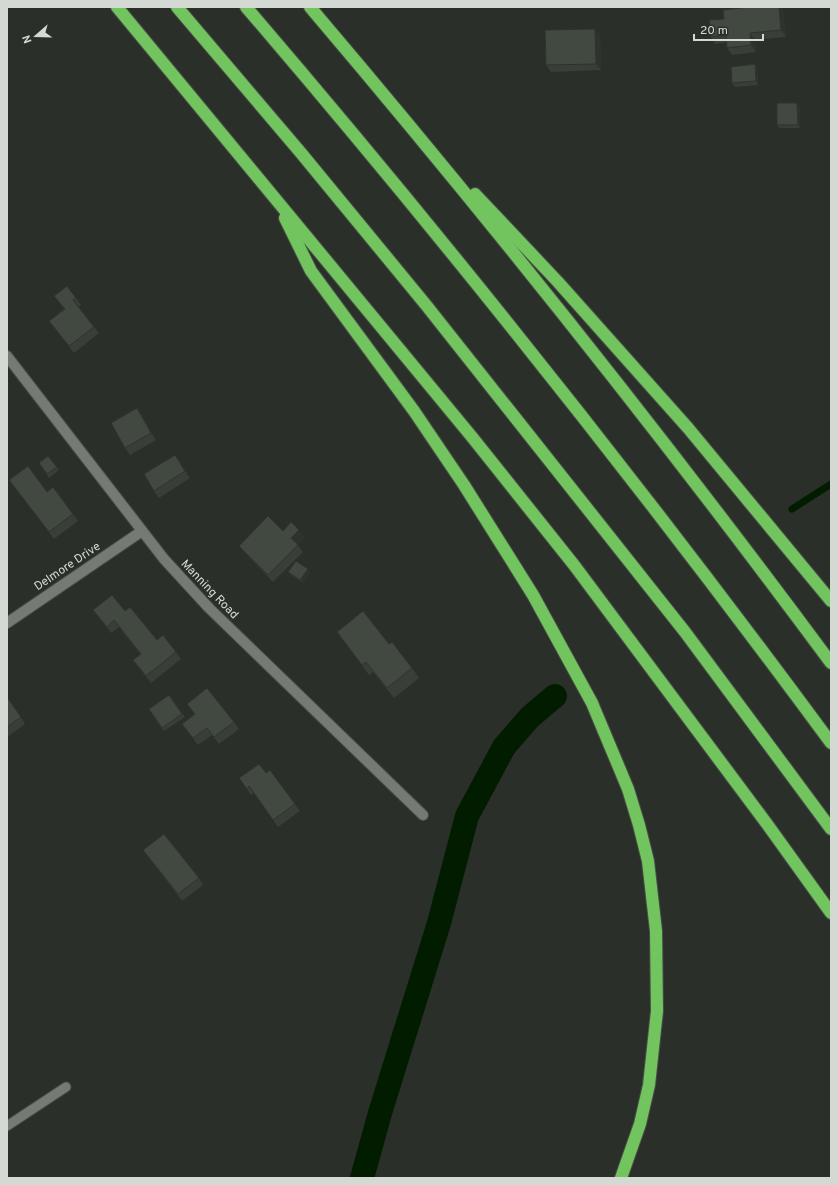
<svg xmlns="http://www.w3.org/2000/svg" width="838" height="1185" font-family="Overpass,sans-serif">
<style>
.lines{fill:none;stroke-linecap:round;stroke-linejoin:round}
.stream{stroke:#021c00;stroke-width:7}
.canal{stroke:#021c00;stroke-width:24}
.service-casing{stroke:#494e48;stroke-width:11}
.minor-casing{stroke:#494e48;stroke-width:12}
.motorway-casing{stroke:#494e48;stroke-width:14}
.service{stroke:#747b72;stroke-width:9}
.minor{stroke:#747b72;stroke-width:10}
.motorway{stroke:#72c45e;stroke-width:12}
.wall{fill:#393f38}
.shaded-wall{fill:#2e332e}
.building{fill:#424941;stroke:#2e332e}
.labels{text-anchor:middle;stroke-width:3;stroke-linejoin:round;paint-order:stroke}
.street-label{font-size:12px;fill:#d5d9d4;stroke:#2a3029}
</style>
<rect width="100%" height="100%" fill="#2a3029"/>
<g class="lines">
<!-- stream -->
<path class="stream" d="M792,509l39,-25"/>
<!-- canal -->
<path class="canal" d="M362,1178l18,-65 59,-190 28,-107 37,-69 26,-30 25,-21"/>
<!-- service casing -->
<g class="service-casing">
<path id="service" d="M7,1126l59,-39"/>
</g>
<!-- minor casing -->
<g class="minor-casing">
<g id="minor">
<path d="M7,356l157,203 45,49 214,207"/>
<path d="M7,623l135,-92"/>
</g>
</g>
<!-- motorway casing -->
<g class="motorway-casing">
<g id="motorway">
<path d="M117,7l355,430 102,128 193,259 64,89"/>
<path d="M177,7l124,146 125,152 259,327 146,197"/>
<path d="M246,7c204,238 399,484 585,736"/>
<path d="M310,7c181,213 355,432 521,656"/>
<path d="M475,194l83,88 130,146 143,173"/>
<path d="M285,218l26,53 103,140 50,74 69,110 59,108 36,86 11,36 9,36 8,70 1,80 -8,74 -9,39 -19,54"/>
</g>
</g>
<!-- service -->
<use href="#service" class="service"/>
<!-- minor -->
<use href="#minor" class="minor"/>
<!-- motorway -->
<use href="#motorway" class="motorway"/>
</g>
<!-- wall -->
<g class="wall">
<path d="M783,11l3,26 -31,3 1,12 -24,3 -5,-7v-6l-12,2 -4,-7 13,-18z"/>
<path d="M595,29l5,7 1,34 -50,2 -5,-7z"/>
<path d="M755,64l2,4 1,17 -23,2 -3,-4z"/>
<path d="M800,107v21h-21l-2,-3z"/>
<path d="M54,296l22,2 5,7 -3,2 21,26 -25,20 -25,-32 15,-12z"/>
<path d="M137,408l19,32 -26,15 -5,-7z"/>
<path d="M175,455l15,23 -31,20 -5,-7z"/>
<path d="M48,456l11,14 -10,8 -10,-15z"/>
<path d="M14,486l33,6 26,22 5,7 -24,18z"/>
<path d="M283,531l21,6 -7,7 6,8 -30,30 -29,-30 -5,-6z"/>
<path d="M288,572l22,1 -7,10 -12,-8z"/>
<path d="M93,610l32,1 32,29 19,12 5,7 -30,24 -18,-23 7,-6 -21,-27 -8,6z"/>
<path d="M337,632l52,12 23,24 7,10 -25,20 -21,-26 -4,3z"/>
<path d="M169,695l16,22 -21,14 -15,-22z"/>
<path d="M7,697l18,27 -18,13z"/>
<path d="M187,704l47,18 5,7 -20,15 -7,-9 -14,10 -16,-21 12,-10z"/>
<path d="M270,770l30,41 -22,16 -24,-34 -3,2 -12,-17 27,-5z"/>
<path d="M143,850l56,28 4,7 -21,16z"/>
</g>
<!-- shaded-wall -->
<g class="shaded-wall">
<path d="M779,7h2l2,4 3,26 -5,-7z"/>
<path d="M595,29l5,7 1,34 -5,-6z"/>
<path d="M750,33l5,7 1,12 -5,-7z"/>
<path d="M755,64l2,4 1,17 -2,-4z"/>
<path d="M797,103l3,4v21l-2,-3z"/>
<path d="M137,408l5,7 14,25 -5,-7z"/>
<path d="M175,455l5,7 10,16 -5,-7z"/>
<path d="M299,530l5,7 -8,8 -5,-7z"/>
<path d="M308,569l2,4 -7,10 -3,-3z"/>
</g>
<!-- building -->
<g class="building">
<path d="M749,7h30l2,23 -31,3 1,12 -24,3 -1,-13 -15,2 -2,-17 15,-1 -1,-9z"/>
<path d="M595,29l1,35 -50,1 -1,-35z"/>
<path d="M755,64l1,17 -24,2 -1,-16z"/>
<path d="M777,103h20l1,22h-21z"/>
<path d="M67,286l9,12 -3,2 21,27 -25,19 -20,-25 16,-12 -11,-13z"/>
<path d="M137,408l14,25 -26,15 -14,-25z"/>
<path d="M175,455l10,16 -31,20 -10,-17z"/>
<path d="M48,456l9,11 -10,7 -8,-11z"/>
<path d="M28,466l19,26 6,-5 20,27 -24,18 -40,-52z"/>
<path d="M268,516l15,15 8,-9 8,8 -8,8 7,7 -30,30 -29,-29z"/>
<path d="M296,561l12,8 -8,11 -12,-8z"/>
<path d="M112,595l13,16 5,-4 27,33 6,-5 13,17 -30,24 -13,-16 8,-6 -27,-34 -7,7 -14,-17z"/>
<path d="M363,611l26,33 3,-2 20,26 -25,20 -21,-26 -4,3 -25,-33z"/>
<path d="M207,688l27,34 -20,15 -7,-9 -14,10 -11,-14 13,-10 -8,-10z"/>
<path d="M169,695l13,19 -20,14 -13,-19z"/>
<path d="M7,697l14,20 -14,10z"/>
<path d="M259,764l7,9 4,-3 25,34 -22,16 -24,-34 -2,3 -8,-11z"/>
<path d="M164,834l35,44 -21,16 -35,-44z"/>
</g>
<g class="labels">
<!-- street labels -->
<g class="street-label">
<text transform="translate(67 566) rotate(-34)" y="4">Delmore Drive</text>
<text transform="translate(210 589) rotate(46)" y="4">Manning Road</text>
</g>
</g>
<!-- border -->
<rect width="838" height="1185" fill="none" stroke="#d5d9d4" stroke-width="16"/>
<!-- north arrow -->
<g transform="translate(36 36) rotate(250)" stroke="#2a3029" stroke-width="3" paint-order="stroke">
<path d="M0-3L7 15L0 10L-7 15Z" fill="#d5d9d4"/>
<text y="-6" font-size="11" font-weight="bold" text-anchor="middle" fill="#d5d9d4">N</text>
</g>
<!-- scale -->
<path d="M694 34v6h69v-6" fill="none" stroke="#d5d9d4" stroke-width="2"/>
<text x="700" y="34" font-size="12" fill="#d5d9d4" stroke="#2a3029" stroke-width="3" paint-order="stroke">20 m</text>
</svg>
